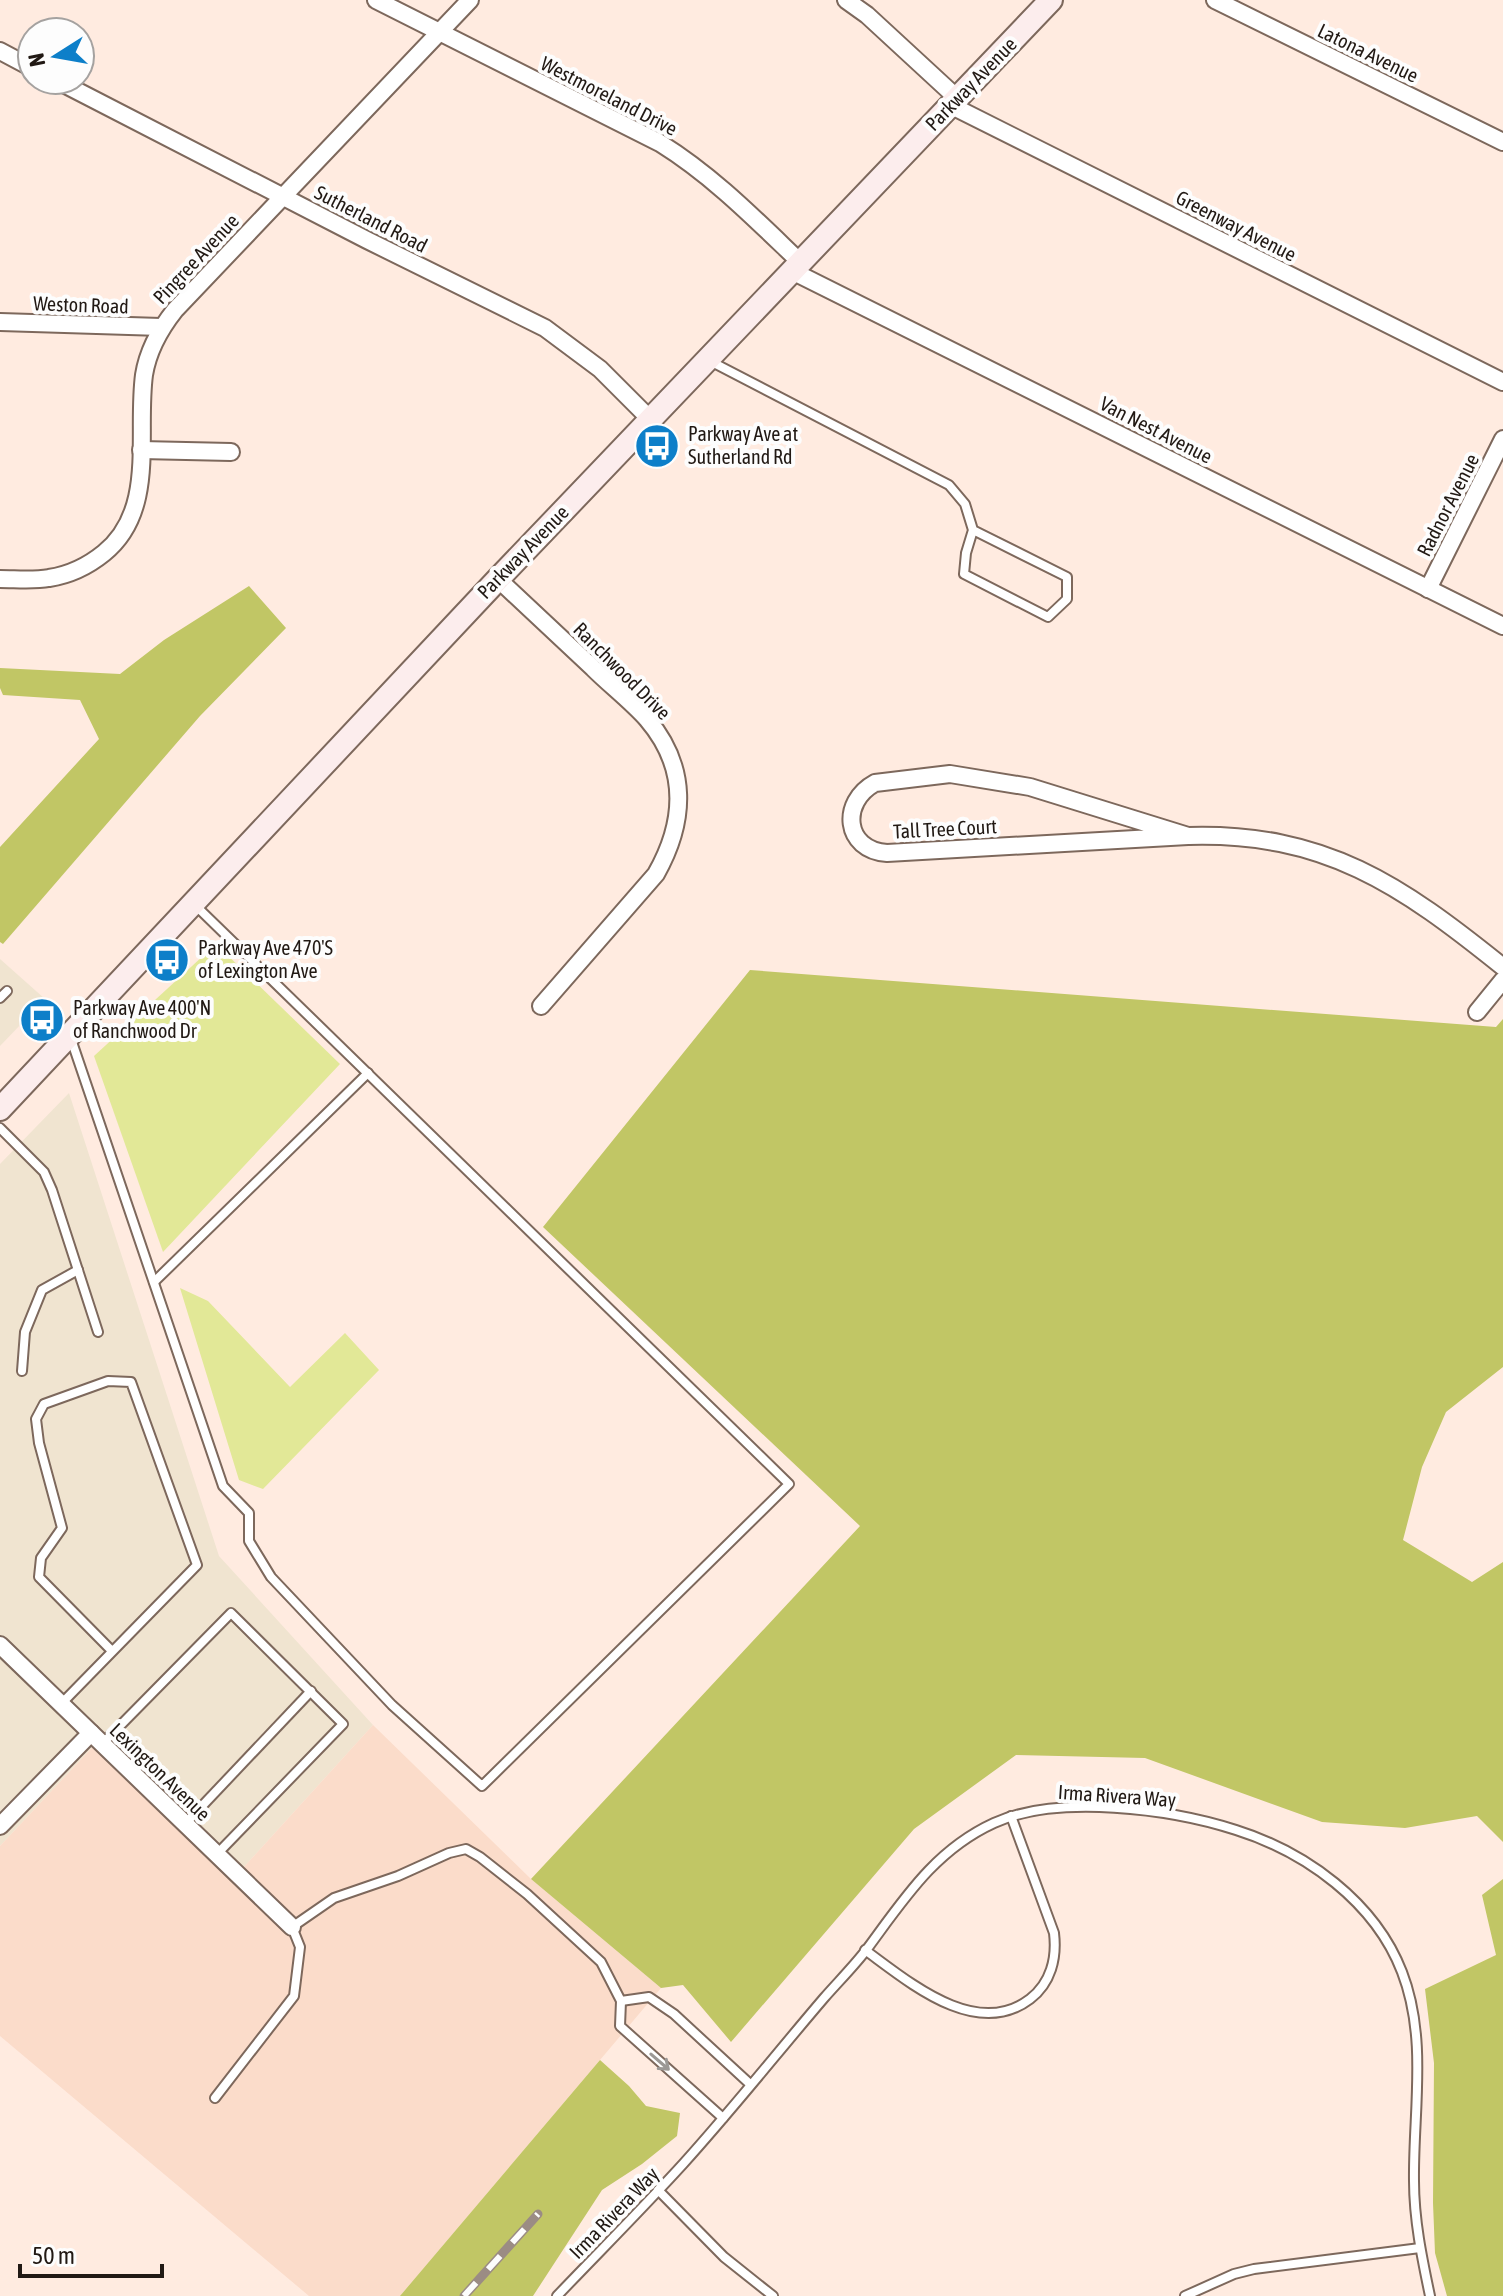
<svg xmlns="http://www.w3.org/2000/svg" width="1503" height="2296" font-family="'Asap Condensed',sans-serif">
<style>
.commercial{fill:#f0e4d0}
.built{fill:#fbdcca}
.green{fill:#e2e897}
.forest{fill:#c1c665}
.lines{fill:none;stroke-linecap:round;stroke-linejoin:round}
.lane-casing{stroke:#7d685c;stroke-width:12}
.street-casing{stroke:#7d685c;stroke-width:20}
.secondary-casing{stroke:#7d685c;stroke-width:26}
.lane{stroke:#fff;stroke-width:8}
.street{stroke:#fff;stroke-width:16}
.secondary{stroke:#fceded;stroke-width:22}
.rail-casing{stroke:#9b8c84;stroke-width:9}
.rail{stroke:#fdfdfd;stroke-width:6;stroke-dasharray:18;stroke-linecap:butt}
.oneway{stroke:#9b9895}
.labels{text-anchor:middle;stroke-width:8;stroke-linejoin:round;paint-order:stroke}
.street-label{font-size:20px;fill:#211914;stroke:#fdfdfd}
.poi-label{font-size:20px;fill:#211914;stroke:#fdfdfd;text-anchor:start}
</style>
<rect width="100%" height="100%" fill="#ffebe0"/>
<!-- commercial -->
<g class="commercial">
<path d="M0,959l45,40 -45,47z"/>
<path d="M69,1093l150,463 154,169 -130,143 -140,-132 -103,110v-682z"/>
</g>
<!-- built -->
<path class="built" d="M373,1725l158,154 130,109 -261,308h-91l-309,-260v-190l103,-110 140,132z"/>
<!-- green -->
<g class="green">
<path d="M216,944l124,120 -177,188 -69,-196z"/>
<path d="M180,1288l28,13 82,86 55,-54 34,37 -116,119 -24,-9z"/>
</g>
<!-- forest -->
<g class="forest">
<path d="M249,586l37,42 -86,88 -197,228 -3,-2v-95l99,-108 -19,-39 -77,-5 -3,-7v-20l120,6 44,-34z"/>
<path d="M750,970l746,57 7,-8v348l-57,45 -24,55 -19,73 69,42 31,-20v280l-26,-26 -72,12 -83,-6 -177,-64 -129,-3 -102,74 -183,213 -48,-57 -22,3 -130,-109 329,-353 -317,-299z"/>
<path d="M1503,1879v417h-56l-12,-43 -2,-50 1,-140 -9,-74 71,-34 -14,-60z"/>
<path d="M600,2060l29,26 17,20 34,7 -3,23 -35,28 -40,26 -69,106h-133z"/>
</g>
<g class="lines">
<!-- lane casing -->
<g class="lane-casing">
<g id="lane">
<path d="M708,360l241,125 16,19 8,26 -7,23 -2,21 84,43 19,-18v-22l-94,-47"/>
<path d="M0,998l7,-7"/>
<path d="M71,1039l152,447 26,27v28l22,36 121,128 90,81 307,-302 -594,-579"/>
<path d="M0,1128l44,44 8,18 46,142"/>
<path d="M154,1282l214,-209"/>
<path d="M22,1371l3,-39 17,-42 36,-20"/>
<path d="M61,1704l136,-139 -66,-183 -23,-1 -64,23 -8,15 3,24 23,85 -21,30 -2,19 73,74"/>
<path d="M102,1744l129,-131 112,111 -126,130"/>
<path d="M185,1824l126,-133"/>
<path d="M865,1950c44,32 111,90 165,49 21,-16 27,-41 24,-66l-43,-117"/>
<path d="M621,2001l28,-4 25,17 76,70"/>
<path d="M215,2098l79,-102 6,-49 -8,-20 42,-29 64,-22 51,-23 17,-4 14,8 47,37 74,68 20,39 -1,25 103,92"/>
<path d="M658,2190l66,67 49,39"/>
<path d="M557,2296c42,-44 85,-87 126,-132 48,-53 94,-111 141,-166 14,-16 30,-32 43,-49 37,-50 68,-99 127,-126 63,-29 177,-14 242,7 70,22 139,72 166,142 26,67 11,140 12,209 0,39 8,77 16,115"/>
<path d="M1185,2296l49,-22 20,-5 166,-21"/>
</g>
</g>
<!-- street casing -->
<g class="street-casing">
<g id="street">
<path d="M376,0l284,143c53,33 95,76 140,119"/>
<path d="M846,0l21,15 90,83"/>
<path d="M1215,0l288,142"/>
<path d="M0,51l32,17"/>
<path d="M56,80l311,160 178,88 55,41 50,50"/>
<path d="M950,105l553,277"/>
<path d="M792,271l711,355"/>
<path d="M0,322l161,5"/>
<path d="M141,450l90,2"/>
<path d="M0,579c16,0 33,2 49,-1 20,-3 39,-12 55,-25 53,-43 32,-118 40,-178 4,-25 16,-46 31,-65l295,-310"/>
<path d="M498,579c32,30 63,59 95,89 17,17 38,33 54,51 41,48 39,102 9,155l-115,132"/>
<path d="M1428,589l75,-150"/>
<path d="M950,774l80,13 158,49 -301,17c-43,-3 -47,-51 -12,-70z"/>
<path d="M1188,836c137,-4 213,49 315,131"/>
<path d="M1477,1012l26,-32"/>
<path d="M0,1645l292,282"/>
<path d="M0,1826l91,-93"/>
</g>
</g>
<!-- secondary casing -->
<g class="secondary-casing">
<path id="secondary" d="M0,1109l498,-530 553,-579"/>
</g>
<!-- lane -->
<use href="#lane" class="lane"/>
<!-- street -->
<use href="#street" class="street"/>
<!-- secondary -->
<use href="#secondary" class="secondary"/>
<!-- rail casing -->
<g class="rail-casing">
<path id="rail" d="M464,2296l74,-82"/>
</g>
<!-- rail -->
<use href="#rail" class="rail"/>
</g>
<!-- one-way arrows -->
<defs><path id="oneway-shaft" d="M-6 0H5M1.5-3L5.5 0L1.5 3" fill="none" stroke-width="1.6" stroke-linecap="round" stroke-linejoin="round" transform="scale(2)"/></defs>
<use class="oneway" href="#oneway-shaft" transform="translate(660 2062) rotate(41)"/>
<!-- icons -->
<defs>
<g id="bus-disc" transform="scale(2.3)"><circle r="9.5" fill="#0d7fc9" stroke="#fdfdfd"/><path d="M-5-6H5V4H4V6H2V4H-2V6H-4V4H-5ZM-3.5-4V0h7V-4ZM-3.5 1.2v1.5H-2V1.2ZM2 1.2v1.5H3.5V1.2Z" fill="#fff"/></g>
</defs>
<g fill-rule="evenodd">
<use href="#bus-disc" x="657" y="446"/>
<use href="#bus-disc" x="167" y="960"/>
<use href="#bus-disc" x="42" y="1020"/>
</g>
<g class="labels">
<!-- street labels -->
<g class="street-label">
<text transform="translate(1368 53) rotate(26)" y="7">Latona Avenue</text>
<text transform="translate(971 84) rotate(-46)" y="7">Parkway Avenue</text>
<text transform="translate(609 96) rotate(27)" y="7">Westmoreland Drive</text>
<text transform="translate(371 219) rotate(27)" y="7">Sutherland Road</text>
<text transform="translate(1236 226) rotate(27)" y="7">Greenway Avenue</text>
<text transform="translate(196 259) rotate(-47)" y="7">Pingree Avenue</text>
<text transform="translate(81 305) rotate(2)" y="7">Weston Road</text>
<text transform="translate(1156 430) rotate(27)" y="7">Van Nest Avenue</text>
<text transform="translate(1448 505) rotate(-63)" y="7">Radnor Avenue</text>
<text transform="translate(523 552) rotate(-46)" y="7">Parkway Avenue</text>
<text transform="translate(622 671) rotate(45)" y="7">Ranchwood Drive</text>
<text transform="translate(945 829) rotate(-3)" y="7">Tall Tree Court</text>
<text transform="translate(160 1772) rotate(44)" y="7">Lexington Avenue</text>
<text transform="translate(1117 1796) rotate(4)" y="7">Irma Rivera Way</text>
<text transform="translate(614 2213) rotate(-46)" y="7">Irma Rivera Way</text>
</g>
<!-- poi labels -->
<g class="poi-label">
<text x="688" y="441">Parkway Ave at<tspan x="688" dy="23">Sutherland Rd</tspan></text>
<text x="198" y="955">Parkway Ave 470'S<tspan x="198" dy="23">of Lexington Ave</tspan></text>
<text x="73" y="1015">Parkway Ave 400'N<tspan x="73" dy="23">of Ranchwood Dr</tspan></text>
</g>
</g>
<!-- north arrow -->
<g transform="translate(56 56) rotate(259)"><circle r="38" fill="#fdfdfd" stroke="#a5a2a0" stroke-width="2"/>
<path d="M0-6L14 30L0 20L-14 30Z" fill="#0d7fc9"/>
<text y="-12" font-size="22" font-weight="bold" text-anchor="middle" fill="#211914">N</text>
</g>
<!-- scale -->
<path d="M20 2264v12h142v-12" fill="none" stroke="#211914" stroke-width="4"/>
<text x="32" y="2264" font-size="24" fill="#211914" stroke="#fdfdfd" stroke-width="6" paint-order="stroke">50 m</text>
</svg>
